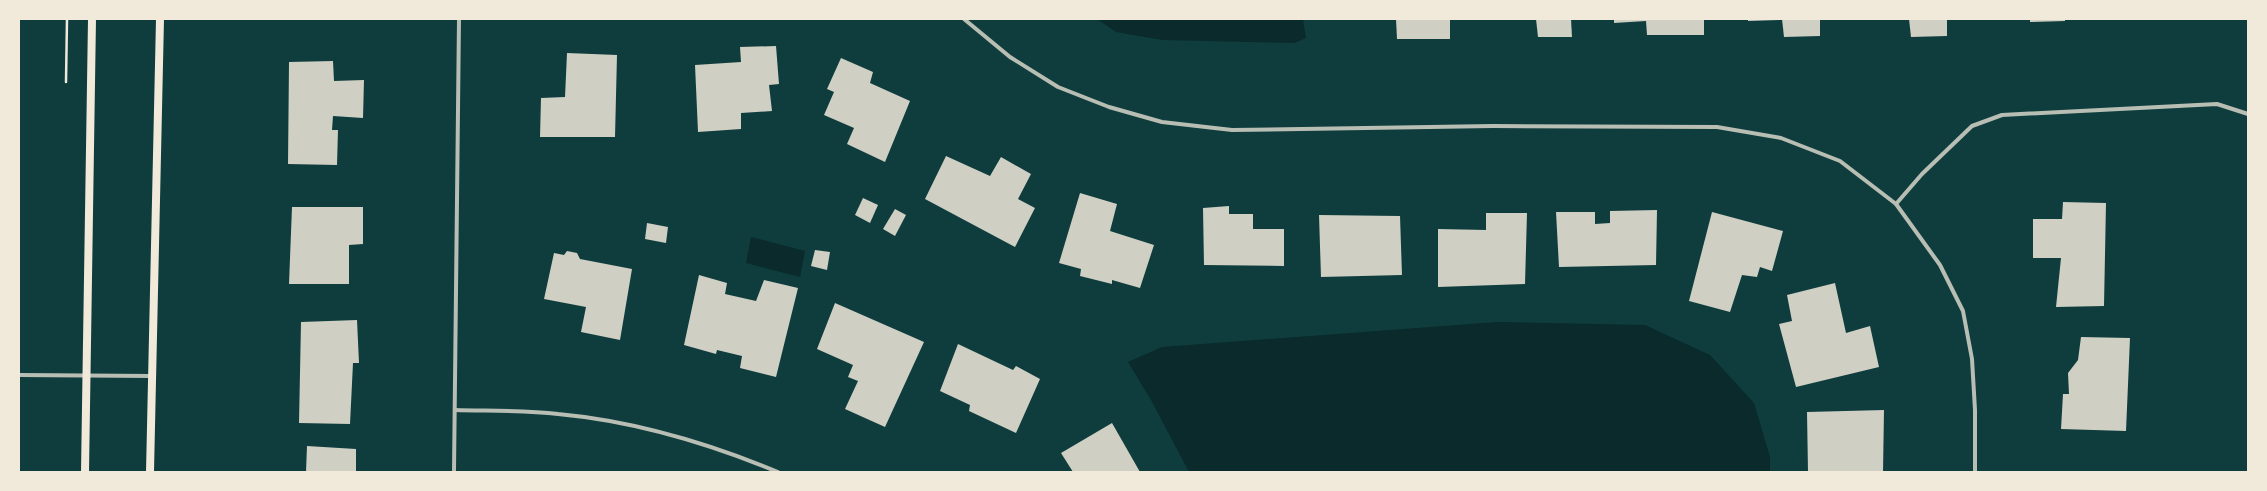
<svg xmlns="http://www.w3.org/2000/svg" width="2267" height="491" font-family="'Alegreya Sans',sans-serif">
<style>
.water{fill:#0a2a2b}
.building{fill:#cfcfc3}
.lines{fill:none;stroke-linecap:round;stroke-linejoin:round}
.path{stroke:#f1e9da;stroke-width:2.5}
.minor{stroke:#b8beb3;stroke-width:4}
.secondary{stroke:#f1e9da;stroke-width:8}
</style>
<rect width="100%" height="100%" fill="#0f3d3e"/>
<!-- water -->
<g class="water">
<path d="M1097,19h206l3,19 -11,5 -133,-3 -46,-8z"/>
<path d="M751,237l54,14 -5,26 -54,-14z"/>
<path d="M1497,322l148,3 65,30 44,48 16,54v15h-581l-38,-72 -23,-38 34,-15z"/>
</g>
<!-- building -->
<g class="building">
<path d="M1396,19h54v20h-53z"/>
<path d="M1536,19h35l1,18h-34z"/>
<path d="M1614,19h90v16h-57l-1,-14 -32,2z"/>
<path d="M1748,19h31v1l-31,1z"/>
<path d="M1782,19h38v17l-36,1z"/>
<path d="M1909,19h38v17l-36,1z"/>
<path d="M2030,19h35v2l-35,1z"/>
<path d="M776,46l3,38 -10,1 3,26 -31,2v16l-43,3 -3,-67 46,-3 -1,-15z"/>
<path d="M567,53l50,2 -2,82h-75l1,-39 24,-1z"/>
<path d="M841,58l32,14 -3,11 40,18 -25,61 -38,-18 7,-16 -30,-13 10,-23 -7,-3z"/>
<path d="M333,61l1,20 30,-1 -1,38 -30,-2 -1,14h6l-1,35 -49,-1 1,-102z"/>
<path d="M946,156l44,20 11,-19 30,17 -13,25 17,9 -20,39 -90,-48z"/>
<path d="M1080,193l37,11 -7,27 44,14 -14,43 -28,-8v4l-32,-8 1,-7 -22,-6z"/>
<path d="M863,198l15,7 -8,18 -15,-8z"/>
<path d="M2063,202l43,1 -2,103 -48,1 5,-49h-28v-39h29z"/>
<path d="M1229,206v8h24v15h31v37l-80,-1 -1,-57z"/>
<path d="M292,207h71v37l-14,1v39h-60z"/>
<path d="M895,209l11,6 -11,21 -12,-7z"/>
<path d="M1657,210l-1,55 -97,2 -3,-55h39v12l15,-1v-12z"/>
<path d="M1712,212l71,19 -11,40 -12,-4 -3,10 -15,-2 -12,37 -41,-11z"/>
<path d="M1486,213h41l-2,71 -87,3v-58l48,1z"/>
<path d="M1319,215l81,1 2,59 -81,2z"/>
<path d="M647,223l21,4 -2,16 -21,-4z"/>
<path d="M815,250l15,2 -3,18 -16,-4z"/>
<path d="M567,251l10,2 3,6 52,10 -12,71 -39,-8 5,-25 -42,-8 10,-46 10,2z"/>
<path d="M699,275l28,8 -2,11 31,7 8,-21 34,8 -22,89 -36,-9 2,-12 -25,-6 -1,4 -32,-9z"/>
<path d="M1835,283l11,50 24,-7 9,41 -83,20 -17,-63 13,-3 -5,-26z"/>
<path d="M835,303l89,39 -39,85 -40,-18 13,-28 -10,-4 5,-12 -36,-16z"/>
<path d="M357,320l2,43h-6l-3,61 -51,-1 2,-101z"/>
<path d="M2081,337l49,1 -4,93 -65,-2 2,-35h6l-1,-21 10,-13z"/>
<path d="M958,344l55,26 3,-4 24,13 -24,54 -47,-22 1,-6 -30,-14z"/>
<path d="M1884,410l-1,62h-75l-1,-60z"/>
<path d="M1112,423l28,49h-67l-12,-19z"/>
<path d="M307,446l49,3v23h-50z"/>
</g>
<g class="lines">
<!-- path -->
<path class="path" d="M66,82l1,-63"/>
<!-- minor -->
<g class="minor">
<path d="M964,19l46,38 48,30 51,20 53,15 70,8 261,-4 224,1 64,11 59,23 56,43 44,61 23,46 9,48 3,51v62"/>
<path d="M1896,204l26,-30 50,-48 30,-11 215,-11 31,10"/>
<path d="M19,375l132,1"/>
<path d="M455,410c34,1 69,0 103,4 76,7 150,29 220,58"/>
<path d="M454,472l5,-453"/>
</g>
<!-- secondary -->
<g class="secondary">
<path d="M85,472l7,-453"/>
<path d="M150,472l10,-453"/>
</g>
</g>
<!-- border -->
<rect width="2267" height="491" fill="none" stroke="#f1e9da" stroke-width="40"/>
</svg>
